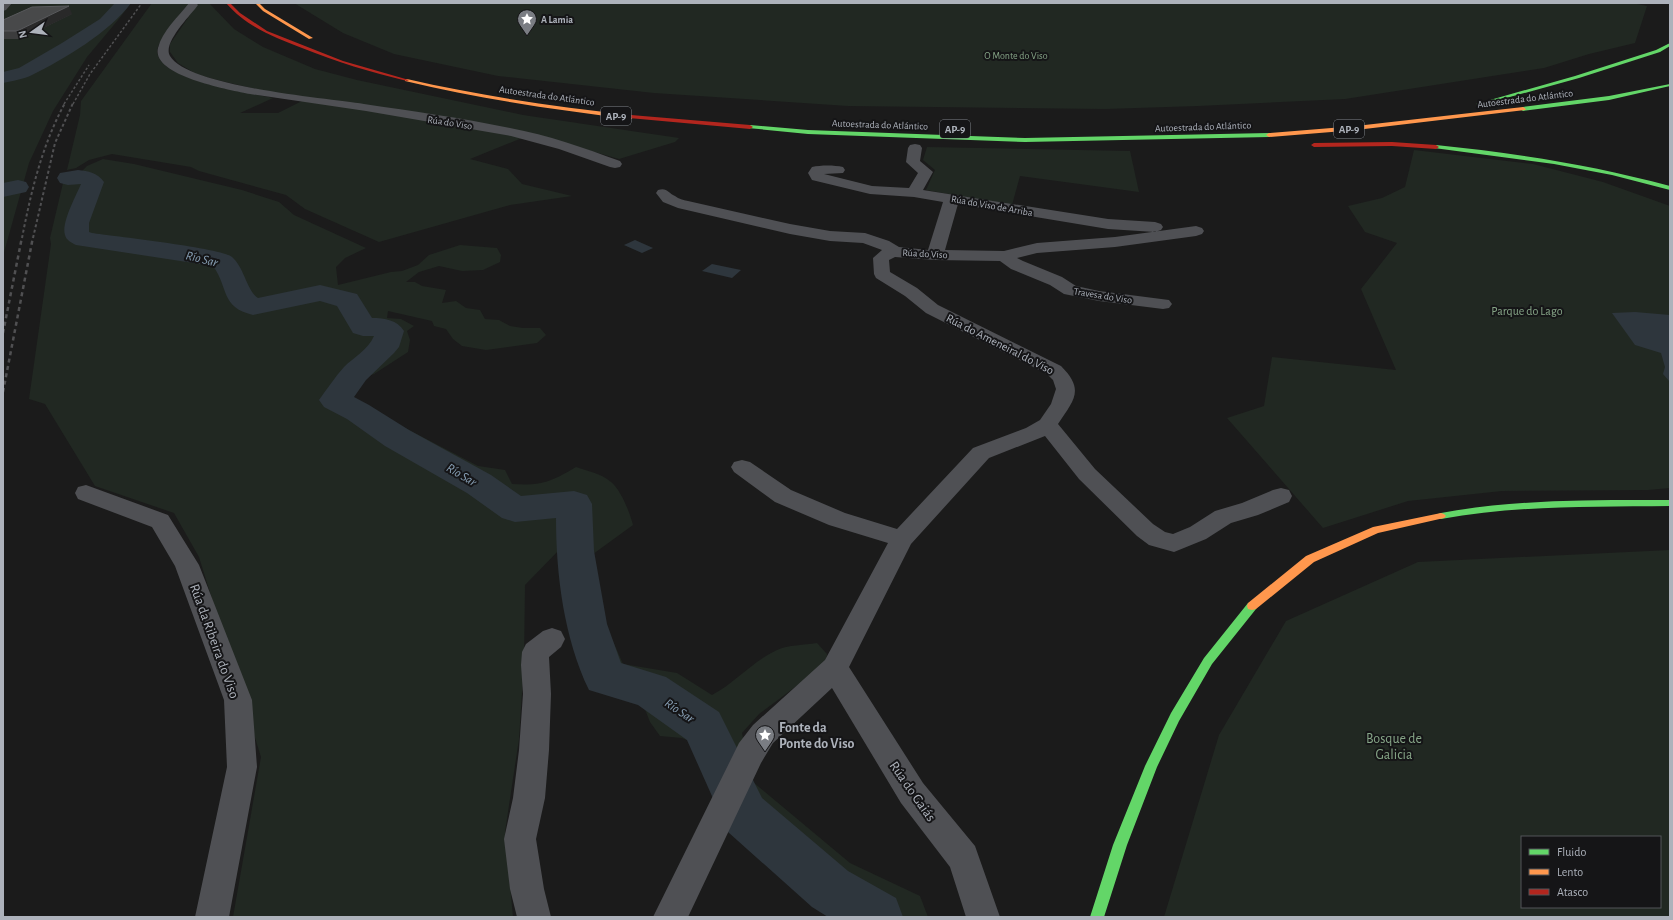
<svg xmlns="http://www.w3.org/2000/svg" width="1673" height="920" font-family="'Alegreya Sans',sans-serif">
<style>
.green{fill:#212822;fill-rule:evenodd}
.water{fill:#2e363d}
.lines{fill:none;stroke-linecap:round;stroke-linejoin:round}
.river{fill:#2e363d;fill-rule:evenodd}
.street{fill:#4f5054;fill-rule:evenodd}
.fast{fill:#63d668;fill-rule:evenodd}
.slow{fill:#ff974d;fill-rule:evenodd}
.jam{fill:#b3261e;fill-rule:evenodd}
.rail-far2{stroke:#505052;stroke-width:1.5;stroke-dasharray:2.5 2;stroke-linecap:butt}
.rail-far1{stroke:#505052;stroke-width:2;stroke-dasharray:3 2.5;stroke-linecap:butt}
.rail{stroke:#505052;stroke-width:2.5;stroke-dasharray:4 3.5;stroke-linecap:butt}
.wall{fill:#3c3c3d}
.shaded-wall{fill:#292929}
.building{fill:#48494a;stroke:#58595c}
.labels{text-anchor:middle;stroke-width:4;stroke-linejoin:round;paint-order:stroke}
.far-poi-label{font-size:10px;font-weight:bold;fill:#adb2bb;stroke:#151517;text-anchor:start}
.far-park-label{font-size:10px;fill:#86a587;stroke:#151517}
.far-street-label{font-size:10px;fill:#adb2bb;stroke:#151517}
.shield{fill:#151517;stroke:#7f838a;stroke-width:1}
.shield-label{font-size:11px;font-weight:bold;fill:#adb2bb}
.park-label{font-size:12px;fill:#86a587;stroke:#151517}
.street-label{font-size:12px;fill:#adb2bb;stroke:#151517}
.water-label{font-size:13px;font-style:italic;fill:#879fb4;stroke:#151517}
.near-street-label{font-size:14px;fill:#adb2bb;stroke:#151517}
.near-poi-label{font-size:14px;font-weight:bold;fill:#adb2bb;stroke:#151517;text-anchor:start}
.near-park-label{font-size:14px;fill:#86a587;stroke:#151517}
</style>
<rect width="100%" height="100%" fill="#1b1b1b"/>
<!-- green -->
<g class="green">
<path d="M3,3h128l-13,17 -31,37 -34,54 -24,52 -26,93z"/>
<path d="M152,3h57l25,26 29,18 52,22 42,11 166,35 156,23 -4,4 -56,17 -98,-28 -234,-35 -57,-13 -32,-8 -20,-12 -8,-11v-8l20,-29c-18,7 -18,11 -29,26 -26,37 92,52 112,57l-33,15h38l24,-12 47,6 163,28 10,3 -52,21 38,10 14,15 50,12 -62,9 -131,37 -74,-33 -19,-14 -87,-24 -8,-4 -79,-13 -23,6 -13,8 -9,2 13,-55 1,-14z"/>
<path d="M294,3h1338l15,3 -12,37 -46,11 -45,14 -199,31 -147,7 -93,3 -257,-3 -194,-13 -156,-17 -104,-22 -51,-21z"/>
<path d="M927,147l203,4 9,41 -119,-16 -8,29 -86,-15 9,-20 -12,-10z"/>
<path d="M1414,150l119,14 70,18 67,24v282l-22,2 -146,1 -94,10 -85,27 -96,-110 37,-12 8,-49 124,13 -35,-81 36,-46 -32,-11 -17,-26 34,-8 23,-11z"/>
<path d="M103,159l31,5 108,26 37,12 15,13 72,33 -21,10 -9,9 2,18 53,-13 11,-1 16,-6 11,-10 31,-10 37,3 4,7 -1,7 -17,8 -21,1 -23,-5 -20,6 -13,10h9l7,4 24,4 -4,13 14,-2 10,7 14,2 5,9 14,1 11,6 13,2h17l6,7 -9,8 -51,7 -24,-4 -9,-7 -7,-10 -12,-3 -2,-5 -44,-10 -1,7 14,1 13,7 -7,5 3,9 -2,12 -34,22 -17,6 -11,17 132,69 27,4 7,14c29,2 39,-2 64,-17 12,4 26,7 35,15 10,8 19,31 22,43l-44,32 16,66 18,41 54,9 35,22c23,-12 41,-34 65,-45 11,-5 27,-5 40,-7l10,11 -1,10 -67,50 -17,19 11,49 97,81 70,33 8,21h-72l-38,-23 -84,-73 -23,-40 -15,-37 -14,-6 -22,-2 -10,-14 -9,-23 -47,-16 -12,-13 -21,-122 -36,37 -1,76 -5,78 -14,93 8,85h-280l28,-160 -62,-200 -25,-44 -79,-27 -50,-82 -16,-5 22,-155 -1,-6 13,-55 5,-10 14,-2 5,-5z"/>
<path d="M1670,550v367h-506l55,-182 67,-114 132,-59zM1522,837h138v70h-138z"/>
</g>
<!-- water -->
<g class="water">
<path d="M635,240l18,8 -11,5 -18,-8z"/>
<path d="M712,264l29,6 -9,8 -30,-7z"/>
<path d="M1635,312l35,3v67l-7,-8 2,-7 -4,-14 -26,-8 -23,-32z"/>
</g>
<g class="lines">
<!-- river -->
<g class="river">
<path d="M115,3h16c-20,28 -68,57 -99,72 -8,4 -20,6 -29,8v-11l16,-4 43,-25 38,-24z"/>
<path d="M78,170c10,1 20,3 26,12l-15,41v9l3,1c20,3 130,15 140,24 12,10 15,34 26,41l62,-13 37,9 15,24c13,0 25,2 32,13l-5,16 -5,6 -28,27 -12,17 15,8 40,25 82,45 30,21 53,-5 13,4 5,9 2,47 13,73 14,39 45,14 53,35 43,86 86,73 48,27 7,19h-75l-16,-10 -84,-75 -41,-92 -49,-35 -49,-15c-25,-52 -33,-115 -33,-172l-41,4 -13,-4 -35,-25 -82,-47 -38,-27 -23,-12 -5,-7c8,-11 16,-23 25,-33 10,-10 24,-17 30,-31h-11l-10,-3 -16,-27 -17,-5 -67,14c-33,-8 -24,-27 -40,-49l-137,-21c-4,-2 -10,-5 -11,-10 -4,-12 11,-39 16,-51l-13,1 -8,-2 -3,-5 3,-5z"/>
<path d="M18,180l8,2 3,5 -3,5 -23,5v-14z"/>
</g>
<!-- street -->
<g class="street">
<path d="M3,3h9l-6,7 -3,1z"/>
<path d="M189,3h7l2,2c-7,10 -36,38 -28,51 19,31 156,42 194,48 48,7 98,14 146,24 38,7 74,20 110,33l2,3 -2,3 -5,1 -5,-1 -51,-18 -48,-13 -145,-25 -116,-17c-19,-4 -99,-18 -92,-46 4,-17 21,-32 31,-45z"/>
<path d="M915,144l5,1 2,3 -2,13 13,11 -10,18 185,29 47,3 6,2 2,3 -2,3 -6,2 -47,-3 -150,-25 -13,46 59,1 33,-8 78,-6 81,-11 6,2 2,3 -2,3 -6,2 -81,11 -78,6 -20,5 6,3 39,16 14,9 23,5 70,9 3,4 -3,4 -6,1 -64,-8 -35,-7 -14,-9 -39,-16 -11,-8 -65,-1 -40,-3 -6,3 1,12 27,16 21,17 123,61c24,24 13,34 -3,58l37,45 58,55 12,8 8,2 17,-7 25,-16 27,-8 31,-13 8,-2 8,2 3,6 -3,6 -31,13 -27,8 -25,16 -32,13 -25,-7 -12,-9 -58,-57 -34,-43 -56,22 -78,86 -62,123 74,116 52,63 25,71h-34l-16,-50 -49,-64 -69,-115 -59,55 -12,20 -73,154h-35l86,-174 14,-18 72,-65 63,-117 -59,-18 -54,-23 -41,-30 -3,-5 3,-5 8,-2 8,2 41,28 54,23 52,16 76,-81 53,-20 14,-8 11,-16 5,-15 -3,-9 -6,-6 -121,-61 -21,-17 -29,-18 -2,-4 -1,-16 9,-8 -19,-7 -33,-2 -40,-7 -112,-26 -15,-6 -7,-9 2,-3c9,-3 10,3 17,6 4,3 8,4 13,5l102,23 40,7 35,2 24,8 10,6 29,3 15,-48 -29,-5 -44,-3 -58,-14 -4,-7 4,-6c9,-2 22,-2 31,0l2,3 -2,3 -19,1 48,12 37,2 9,-15 -12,-11 2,-14 2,-3z"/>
<path d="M86,485l82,30 31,50 53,135 5,67 -28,150h-34l32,-150 -3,-67 -49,-134 -23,-39 -74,-28 -3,-6 3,-6z"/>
<path d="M552,628l9,3 4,8 -4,8 -12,10 2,37 -2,56 -4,48 -9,41 8,50 7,28h-34l-7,-28 -6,-50 9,-41 6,-48 4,-56 -2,-29 1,-13 4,-8 17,-13z"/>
</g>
<!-- fast -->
<g class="fast">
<path d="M1670,43v3l-10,6 -81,26 -98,27 -5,-1 99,-28 81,-26z"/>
<path d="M1670,84v2l-61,14 -86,11 -3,-2 3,-2 86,-11z"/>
<path d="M750,125l58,5 217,8 244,-5 3,2 -3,2 -244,5 -217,-8 -60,-6v-2z"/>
<path d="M1436,145c79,8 157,20 234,41v4l-58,-15 -58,-11 -120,-16v-2z"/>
<path d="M1670,500v6c-77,1 -153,-1 -229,13l-3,-1 -2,-2 2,-2 3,-1c76,-14 152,-13 229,-13z"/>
<path d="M1252,602l4,1 1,3 -1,3 -44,55 -33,57 -22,46 -30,78 -23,72h-14l23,-72 32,-79 26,-53 33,-55 44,-55z"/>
</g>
<!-- slow -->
<g class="slow">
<path d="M255,3h4l6,6 48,29 -4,1 -46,-28z"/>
<path d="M407,79c74,17 149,28 224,36l3,2 -3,2c-76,-9 -151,-20 -226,-38v-2z"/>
<path d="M1523,107l3,2 -1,1 -169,20 -87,7 -3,-2 3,-2 87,-7z"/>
<path d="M1441,513l3,1 2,2 -2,2 -66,15 -64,29 -58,47 -4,1 -4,-1 -1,-3 1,-3 58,-47 67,-29z"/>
</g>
<!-- jam -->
<g class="jam">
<path d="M226,3h4l10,10 27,18 76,30 66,19 -2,1c-37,-9 -70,-19 -105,-33 -29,-11 -55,-21 -76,-45z"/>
<path d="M631,115l119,10 3,2 -3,2 -121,-11v-2z"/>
<path d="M1392,142l44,3 3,2 -3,2 -44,-3 -78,1 -3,-2 3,-2z"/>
</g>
<!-- rail-far2 -->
<g class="rail-far2">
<path d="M64,104l25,-39"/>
<path d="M73,104l17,-30 52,-71"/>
</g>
<!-- rail-far1 -->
<g class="rail-far1">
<path d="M22,238c9,-46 20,-93 43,-135"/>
<path d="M33,238l22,-95 18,-40"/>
</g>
<!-- rail -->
<g class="rail">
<path d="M3,333l19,-96"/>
<path d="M3,392l30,-155"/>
</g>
</g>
<!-- wall -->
<path class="wall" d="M72,14l-51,25h-18v-19z"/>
<!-- shaded-wall -->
<path class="shaded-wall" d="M69,6l3,8 -51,25 -4,-8z"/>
<!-- building -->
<path class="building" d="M69,6l-52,25h-14v-11l29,-13z"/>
<!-- icons -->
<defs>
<g id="sight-pin" transform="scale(1)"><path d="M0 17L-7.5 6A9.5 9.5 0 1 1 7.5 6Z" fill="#7a7d83" stroke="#151517"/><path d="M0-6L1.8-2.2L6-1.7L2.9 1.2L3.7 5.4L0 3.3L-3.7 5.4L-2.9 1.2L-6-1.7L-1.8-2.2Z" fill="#fff"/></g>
</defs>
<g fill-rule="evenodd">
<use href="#sight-pin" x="527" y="19"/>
<use href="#sight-pin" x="765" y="735"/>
</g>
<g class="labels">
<!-- far-poi labels -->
<g class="far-poi-label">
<text x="541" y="23">A Lamia</text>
</g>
<!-- far-park labels -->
<g class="far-park-label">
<text x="1016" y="59">O Monte do Viso</text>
</g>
<!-- far-street labels -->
<g class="far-street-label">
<text transform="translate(547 95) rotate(8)" y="4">Autoestrada do Atlántico</text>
<text transform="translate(1525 98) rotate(-7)" y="4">Autoestrada do Atlántico</text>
<text transform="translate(450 122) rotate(9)" y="4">Rúa do Viso</text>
<text transform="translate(880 124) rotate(2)" y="4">Autoestrada do Atlántico</text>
<text transform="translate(1203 126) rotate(-2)" y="4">Autoestrada do Atlántico</text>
<text transform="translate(992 205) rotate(10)" y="4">Rúa do Viso de Arriba</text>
<text transform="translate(925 253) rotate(3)" y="4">Rúa do Viso</text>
<text transform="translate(1103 295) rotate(9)" y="4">Travesa do Viso</text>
</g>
<!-- shield labels -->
<g class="shield">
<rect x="601" y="107" width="30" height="18" rx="3"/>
<rect x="940" y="120" width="30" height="18" rx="3"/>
<rect x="1334" y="120" width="30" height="18" rx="3"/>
</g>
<g class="shield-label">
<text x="616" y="120">AP-9</text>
<text x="955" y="133">AP-9</text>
<text x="1349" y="133">AP-9</text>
</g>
<!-- park labels -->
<g class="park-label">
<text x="1527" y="315">Parque do Lago</text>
</g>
<!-- street labels -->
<g class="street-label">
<text transform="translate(1000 344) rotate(27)" y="4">Rúa do Ameneiral do Viso</text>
</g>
<!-- water labels -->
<g class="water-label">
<text transform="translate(202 258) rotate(14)" y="5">Río Sar</text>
<text transform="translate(462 474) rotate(31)" y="5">Río Sar</text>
<text transform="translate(680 710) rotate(34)" y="5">Río Sar</text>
</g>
<!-- near-street labels -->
<g class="near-street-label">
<text transform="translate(215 641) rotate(70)" y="5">Rúa da Ribeira do Viso</text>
<text transform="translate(913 791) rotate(55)" y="5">Rúa do Gaiás</text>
</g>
<!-- near-poi labels -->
<g class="near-poi-label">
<text x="779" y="732">Fonte da<tspan x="779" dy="16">Ponte do Viso</tspan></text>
</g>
<!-- near-park labels -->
<g class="near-park-label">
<text x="1394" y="743">Bosque de<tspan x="1394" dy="16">Galicia</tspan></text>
</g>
</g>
<!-- border -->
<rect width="1673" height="920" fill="none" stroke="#adb2bb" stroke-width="8"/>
<!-- legend -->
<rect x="1521" y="836" width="140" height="72" fill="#151517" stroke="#525459"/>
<rect x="1529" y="849" width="20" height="6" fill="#63d668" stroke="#525459"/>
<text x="1557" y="856" font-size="12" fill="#adb2bb">Fluido</text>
<rect x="1529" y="869" width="20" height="6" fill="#ff974d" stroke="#525459"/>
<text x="1557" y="876" font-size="12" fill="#adb2bb">Lento</text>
<rect x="1529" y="889" width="20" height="6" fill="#b3261e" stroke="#525459"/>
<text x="1557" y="896" font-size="12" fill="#adb2bb">Atasco</text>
<!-- north arrow -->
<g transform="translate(32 32) rotate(256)" stroke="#151517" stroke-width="3" paint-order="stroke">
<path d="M0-3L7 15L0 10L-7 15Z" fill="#adb2bb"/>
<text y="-6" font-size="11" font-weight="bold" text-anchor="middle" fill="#adb2bb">N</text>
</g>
</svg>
